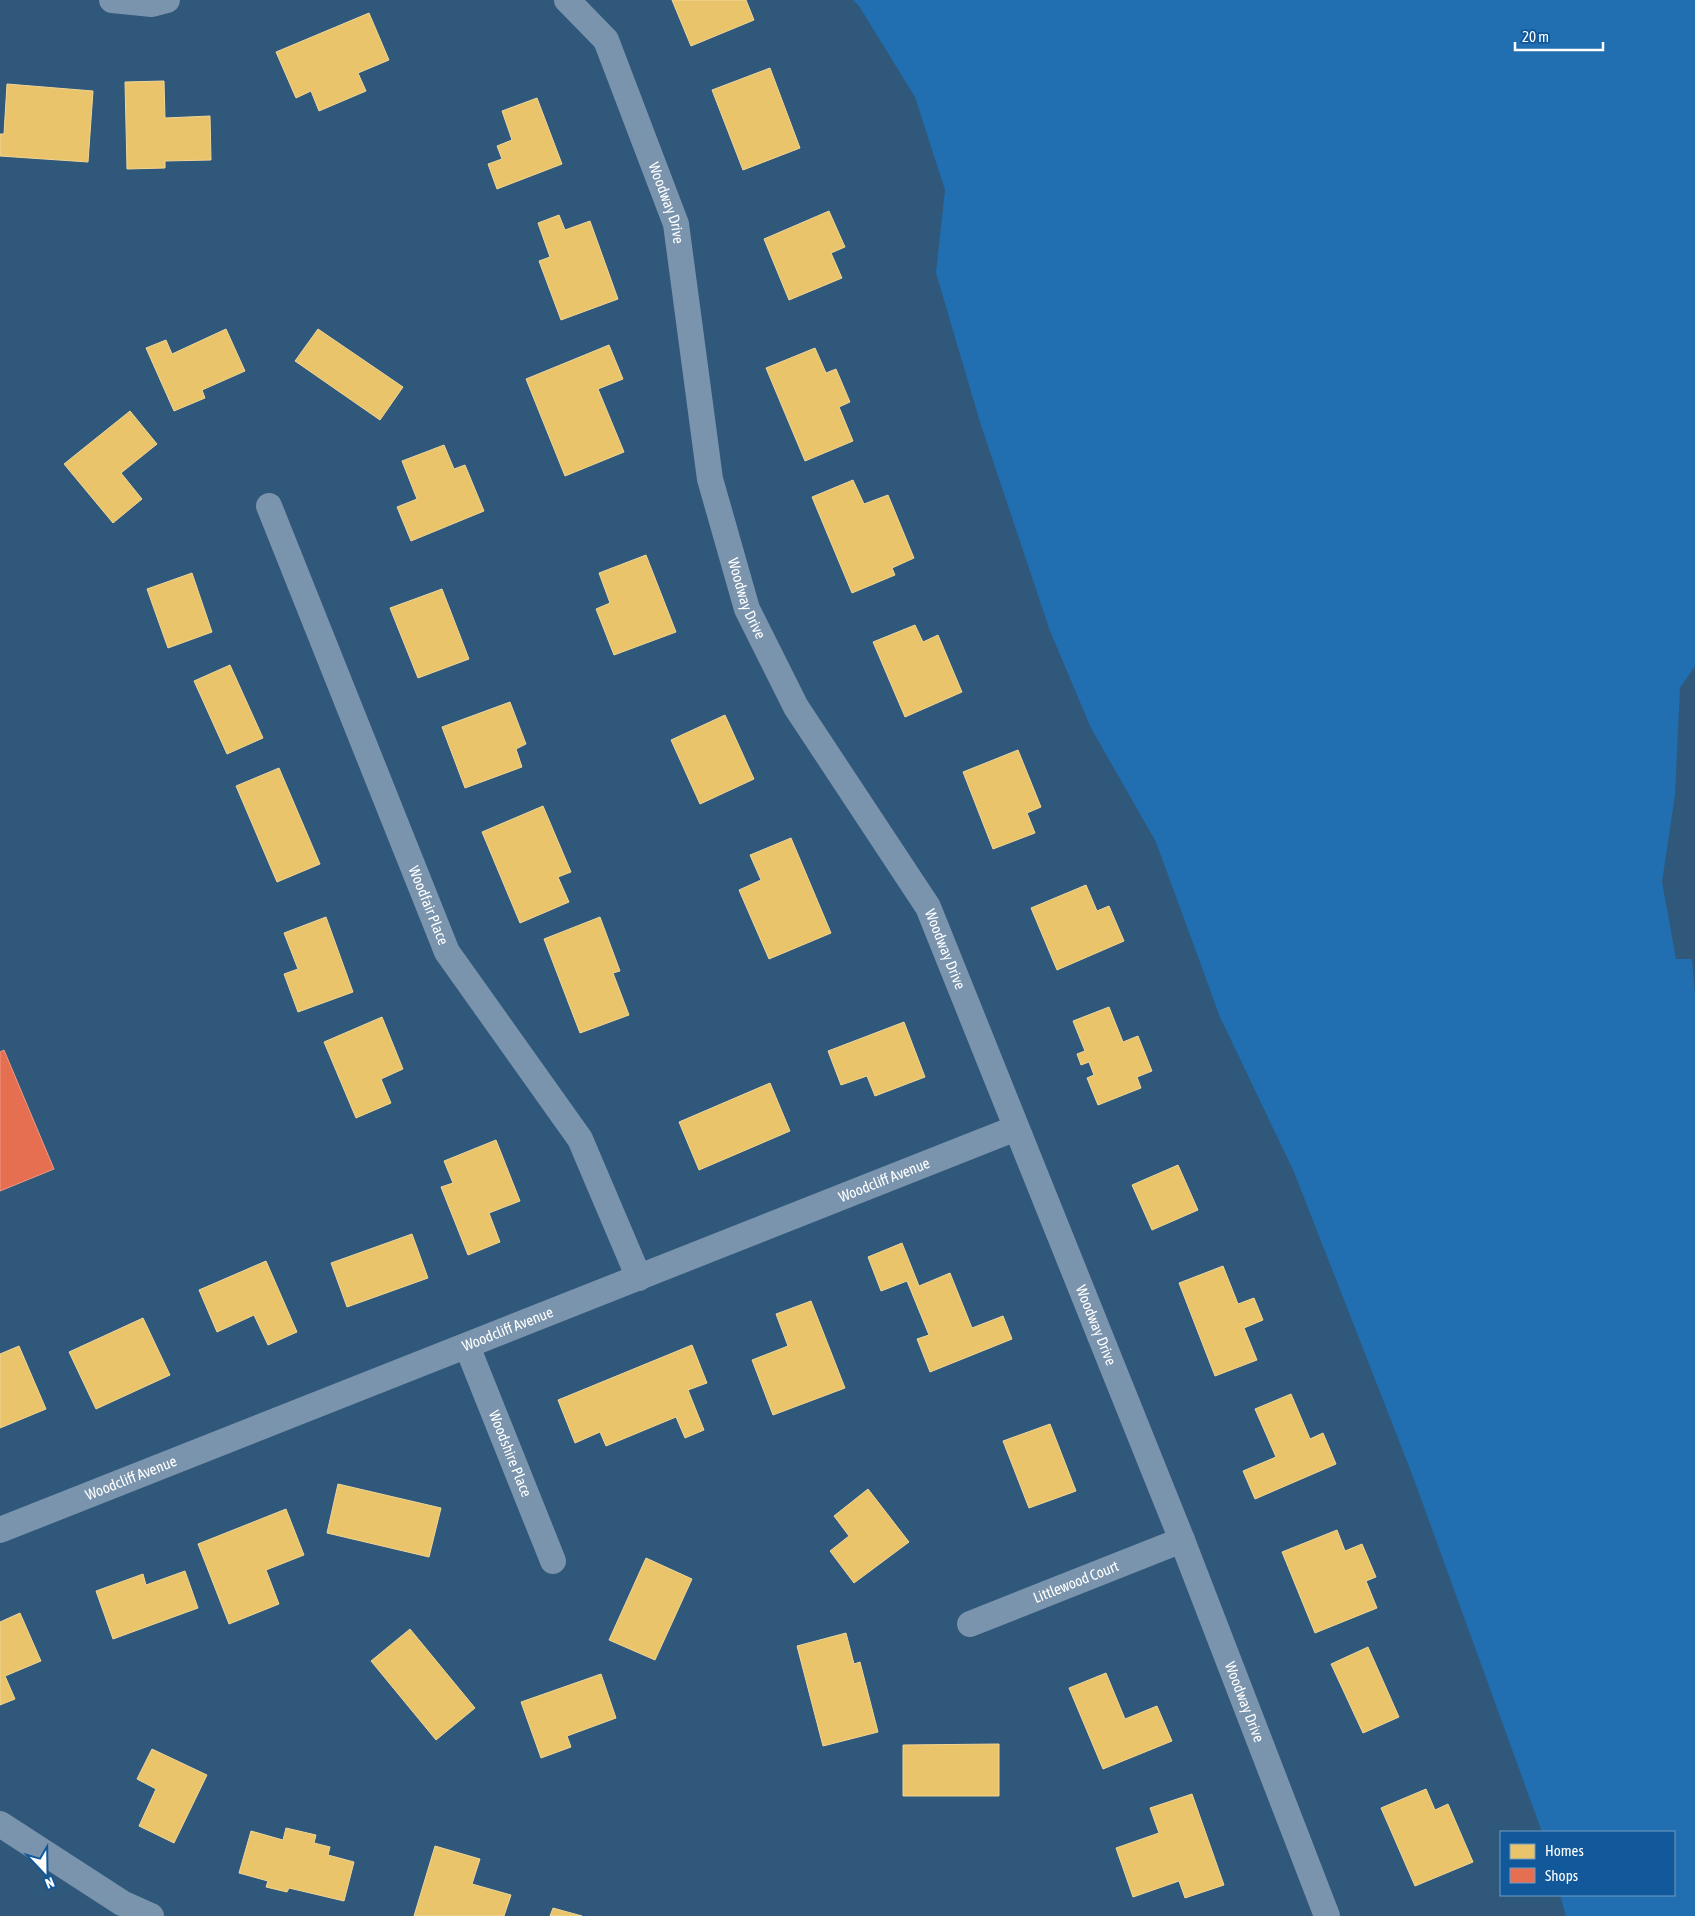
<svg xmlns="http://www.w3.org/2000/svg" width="1695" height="1916" font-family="'Asap Condensed',sans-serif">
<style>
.green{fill:#216eb0}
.homes{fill:#e9c46a;stroke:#f0d697}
.shops{fill:#e76f51;stroke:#ee9a85}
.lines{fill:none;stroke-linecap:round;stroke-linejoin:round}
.street{stroke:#7a94ad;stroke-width:26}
.labels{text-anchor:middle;stroke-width:5;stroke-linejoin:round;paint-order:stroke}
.street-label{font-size:15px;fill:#fff;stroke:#11599a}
</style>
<rect width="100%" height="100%" fill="#30587a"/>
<!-- green -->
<path class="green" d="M853,0h842v666l-15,22 -5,107 -13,87 14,77h16l3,34v923h-129l-6,-21h114v-63h-132l-130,-358 -118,-302 -74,-155 -64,-175 -65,-114 -41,-97 -70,-209 -44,-149 9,-83 -30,-93 -56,-91z"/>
<!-- homes -->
<g class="homes">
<path d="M672,0h74l8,20 -63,26z"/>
<path d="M369,13l20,47 -31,13 8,18 -47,20 -8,-20 -15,7 -20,-46z"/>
<path d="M770,68l30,80 -57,22 -31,-80z"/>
<path d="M164,81l1,37 45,-2 1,44 -46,1v7l-38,1 -2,-87z"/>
<path d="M7,84l86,7 -5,71 -88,-6v-22h4z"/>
<path d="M537,98l25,66 -65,25 -9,-25 14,-5 -5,-13 15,-6 -10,-29z"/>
<path d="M829,211l16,36 -14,6 11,25 -53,22 -25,-61z"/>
<path d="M559,215l6,15 25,-9 28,78 -57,21 -22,-59 11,-4 -12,-34z"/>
<path d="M226,329l19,42 -43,19 3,8 -31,13 -28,-63 20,-8 6,14z"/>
<path d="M318,329l85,58 -23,33 -85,-59z"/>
<path d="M609,345l14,34 -25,10 26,63 -59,24 -39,-97z"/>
<path d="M815,348l11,25 10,-4 14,33 -11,5 14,34 -48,20 -39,-93z"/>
<path d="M130,411l27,33 -36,29 21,26 -29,24 -49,-59z"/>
<path d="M444,445l10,24 11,-4 19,46 -73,30 -14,-34 20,-8 -15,-38z"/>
<path d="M853,480l11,24 24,-9 26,63 -22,10 3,7 -43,18 -40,-96z"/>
<path d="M646,555l30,77 -62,23 -18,-46 14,-6 -11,-30z"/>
<path d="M192,573l20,59 -44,16 -21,-59z"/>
<path d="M442,589l27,70 -51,19 -28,-70z"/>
<path d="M915,625l8,17 15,-7 24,57 -57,25 -32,-75z"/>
<path d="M230,665l33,73 -36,16 -33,-73z"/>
<path d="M510,702l16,42 -10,5 6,18 -57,21 -23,-61z"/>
<path d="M725,715l29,64 -54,25 -29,-64z"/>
<path d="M1018,750l23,57 -14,6 8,20 -42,16 -30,-77z"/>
<path d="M279,768l41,96 -43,18 -41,-96z"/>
<path d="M543,806l28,66 -13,5 11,25 -49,21 -38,-91z"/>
<path d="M791,838l40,95 -62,26 -30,-69 22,-10 -11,-25z"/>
<path d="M1086,885l11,26 12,-5 15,35 -67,29 -26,-62z"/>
<path d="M326,917l27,75 -55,20 -14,-38 14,-5 -14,-36z"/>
<path d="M600,917l20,54 -7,2 16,42 -49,18 -36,-94z"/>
<path d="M1109,1007l14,35 15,-6 14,35 -15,6 4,11 -43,17 -11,-27 7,-3 -5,-13 -8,3 -4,-11 8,-3 -12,-30z"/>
<path d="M382,1017l21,52 -22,10 10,24 -35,15 -32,-76z"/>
<path d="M904,1022l21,55 -50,19 -8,-20 -26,9 -13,-34z"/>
<path d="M770,1083l20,48 -91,39 -20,-48z"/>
<path d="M496,1140l24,61 -31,12 11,29 -32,13 -27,-68 12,-4 -9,-22z"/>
<path d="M1178,1165l20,45 -46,20 -20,-45z"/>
<path d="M412,1234l16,44 -81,29 -16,-44z"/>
<path d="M902,1243l17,43 31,-13 22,55 31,-12 9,23 -82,33 -13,-33 12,-4 -22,-54 -26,10 -13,-34z"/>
<path d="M266,1261l31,71 -29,13 -14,-30 -37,17 -18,-42z"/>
<path d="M1223,1266l15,38 16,-6 9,22 -19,8 13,32 -42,16 -36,-93z"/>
<path d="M811,1301l34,87 -72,27 -21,-55 36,-14 -12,-32z"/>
<path d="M143,1318l27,57 -74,34 -27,-57z"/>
<path d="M692,1345l15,38 -19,7 16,40 -19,8 -9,-21 -70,29 -6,-14 -25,11 -17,-43z"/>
<path d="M19,1346l27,63 -46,19v-74z"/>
<path d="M1291,1394l19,45 13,-6 13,31 -81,35 -12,-28 33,-14 -21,-48z"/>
<path d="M1050,1424l26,67 -47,17 -26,-67z"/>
<path d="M338,1484l103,24 -12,49 -102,-24z"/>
<path d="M868,1489l41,53 -55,41 -24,-32 19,-15 -15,-20z"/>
<path d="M286,1509l18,46 -38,15 13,34 -50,20 -31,-80z"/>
<path d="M1337,1530l8,21 17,-7 14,33 -10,4 11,27 -62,25 -33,-81z"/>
<path d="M646,1558l46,21 -37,81 -46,-20z"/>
<path d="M185,1571l13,37 -85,31 -17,-48 47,-17 3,11z"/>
<path d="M20,1613l21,48 -36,15 10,23 -15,6v-83z"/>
<path d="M410,1629l65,79 -39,32 -65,-79z"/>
<path d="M846,1633l8,31 6,-2 18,70 -55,14 -26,-100z"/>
<path d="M1368,1647l31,70 -36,16 -32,-69z"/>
<path d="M1106,1673l19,46 32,-13 15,35 -69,28 -34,-81z"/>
<path d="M601,1674l15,44 -49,18 4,11 -30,11 -20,-56z"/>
<path d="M999,1744v52h-96v-51z"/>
<path d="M152,1749l55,26 -33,68 -35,-17 17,-37 -19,-10z"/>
<path d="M1426,1789l9,21 13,-6 25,58 -58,24 -34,-78z"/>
<path d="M1192,1794l32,91 -39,13 -6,-17 -46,16 -17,-49 43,-15 -9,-25z"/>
<path d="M286,1828l30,7 -2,8 16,4 -2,8 26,7 -10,39 -55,-13 -2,4 -21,-5 2,-6 -29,-8 12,-42 32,9z"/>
<path d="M435,1846l45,13 -8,25 39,11 -7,21h-90z"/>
<path d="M553,1908l29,8h-32z"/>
</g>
<!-- shops -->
<path class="shops" d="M4,1050l50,119 -54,22v-139z"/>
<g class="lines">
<!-- street -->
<g class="street">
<path d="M112,0l40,4 15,-4"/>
<path id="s1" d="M567,0l39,40 70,184 34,255 37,130 49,98 132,200 254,633 145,376"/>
<path id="s2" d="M269,506l178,446 133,187 59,139"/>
<path id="s3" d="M467,1346l86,215"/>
<path id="s4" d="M0,1530l1016,-402"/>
<path id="s5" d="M970,1624l212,-84"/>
<path d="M0,1824l122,79 29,13"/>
</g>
</g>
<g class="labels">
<!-- street labels -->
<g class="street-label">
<text dy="5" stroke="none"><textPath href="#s1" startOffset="230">Woodway Drive</textPath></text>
<text dy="5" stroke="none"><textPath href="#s1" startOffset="635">Woodway Drive</textPath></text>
<text dy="5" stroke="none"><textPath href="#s2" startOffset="430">Woodfair Place</textPath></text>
<text dy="5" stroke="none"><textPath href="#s1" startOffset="1040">Woodway Drive</textPath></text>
<text dy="5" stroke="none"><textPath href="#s4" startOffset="951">Woodcliff Avenue</textPath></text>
<text dy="5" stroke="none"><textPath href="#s1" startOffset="1445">Woodway Drive</textPath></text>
<text dy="5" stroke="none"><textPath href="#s4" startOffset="546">Woodcliff Avenue</textPath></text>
<text dy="5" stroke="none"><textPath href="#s3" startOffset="116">Woodshire Place</textPath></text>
<text dy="5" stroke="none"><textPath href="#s4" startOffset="141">Woodcliff Avenue</textPath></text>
<text dy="5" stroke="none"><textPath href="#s5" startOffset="114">Littlewood Court</textPath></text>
<text dy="5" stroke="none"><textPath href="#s1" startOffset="1850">Woodway Drive</textPath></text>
</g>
</g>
<!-- legend -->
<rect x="1500" y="1831" width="175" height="65" fill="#11599a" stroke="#709bc2"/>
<rect x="1510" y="1844" width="25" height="15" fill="#e9c46a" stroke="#709bc2"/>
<text x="1545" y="1856" font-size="15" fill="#ffffff">Homes</text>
<rect x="1510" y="1868" width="25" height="15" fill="#e76f51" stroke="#709bc2"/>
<text x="1545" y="1881" font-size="15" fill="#ffffff">Shops</text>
<!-- north arrow -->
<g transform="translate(45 1871) rotate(158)" stroke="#11599a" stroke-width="4" paint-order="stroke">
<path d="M0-4L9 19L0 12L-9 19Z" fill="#ffffff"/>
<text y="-8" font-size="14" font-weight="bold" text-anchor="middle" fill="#ffffff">N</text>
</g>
<!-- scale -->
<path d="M1515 42v8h88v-8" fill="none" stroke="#ffffff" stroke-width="2.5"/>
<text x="1522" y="42" font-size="15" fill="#ffffff" stroke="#11599a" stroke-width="4" paint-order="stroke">20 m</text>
</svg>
